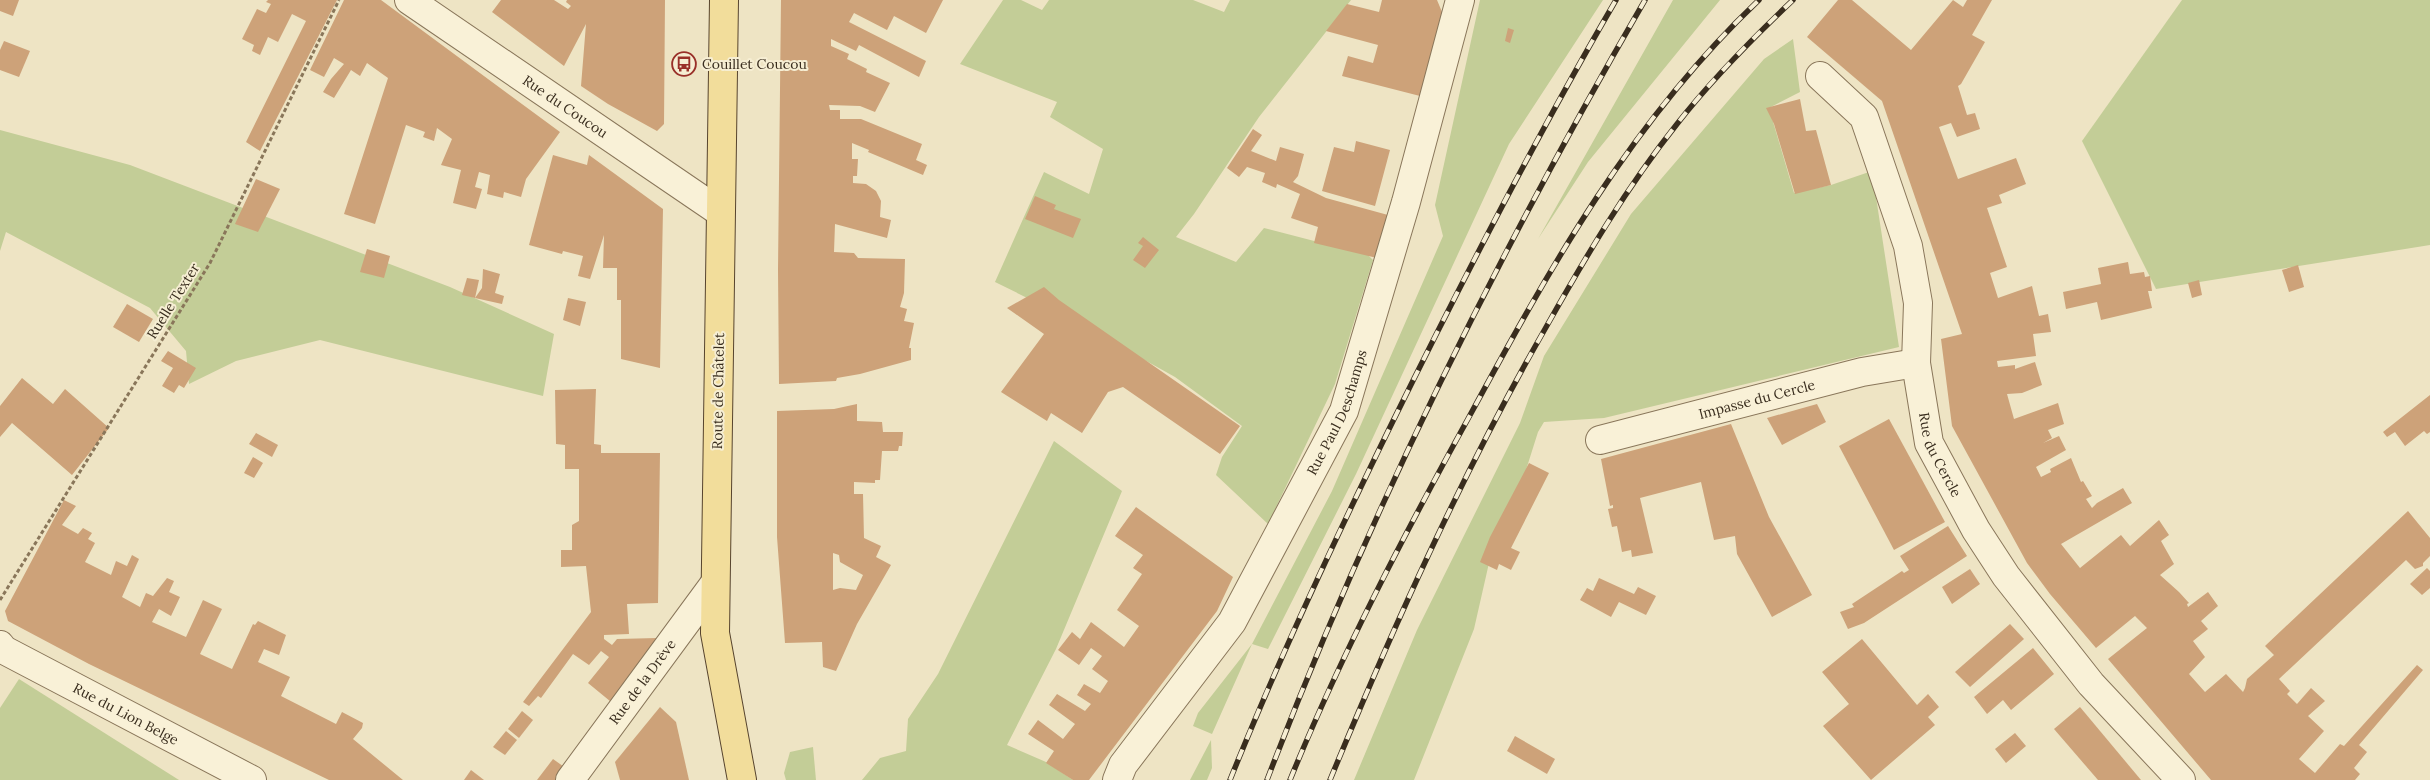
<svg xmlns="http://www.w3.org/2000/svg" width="2430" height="780" font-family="Lora,serif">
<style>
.green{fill:#c3cd97}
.building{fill:#cda279;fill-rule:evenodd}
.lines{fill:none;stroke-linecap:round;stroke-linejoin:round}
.minor-casing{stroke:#89765a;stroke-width:30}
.major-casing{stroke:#57442e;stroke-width:30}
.path{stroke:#89765a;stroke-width:3;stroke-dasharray:4 2.5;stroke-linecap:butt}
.minor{stroke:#f9f1d7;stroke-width:28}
.major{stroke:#f2dd9b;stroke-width:28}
.rail-casing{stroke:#392d1e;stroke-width:5.5}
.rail{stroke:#f6eed3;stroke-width:4;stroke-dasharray:11;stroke-linecap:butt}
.labels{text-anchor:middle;stroke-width:4;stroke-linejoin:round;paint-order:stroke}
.poi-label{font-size:14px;fill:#392d1e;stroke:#f6eed3;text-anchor:start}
.street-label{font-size:14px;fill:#392d1e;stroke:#f6eed3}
</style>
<rect width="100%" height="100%" fill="#eee4c4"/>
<!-- green -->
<g class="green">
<path d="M1003,0h18l21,10 7,-10h144l31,12 6,-12h121l-92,117 -65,97 -18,23 60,25 28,-34 104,27 5,5 -38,124 -67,140 -52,-49 6,-18 20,-31 -67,-49 -95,-53 -85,-42 49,-110 45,22 14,-45 -53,-32 7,-15 -97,-38z"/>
<path d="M1480,0h123l-94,144 -153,330 -88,175 -16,-5 -40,90 -19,-8 5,-13 54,-69 80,-153 111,-255 -8,-31z"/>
<path d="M1673,0h47l-132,162 -50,77z"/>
<path d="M2182,0h248v245l-274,44 -74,-148z"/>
<path d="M1793,39l7,53 -31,16 25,85 37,-8 41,-14 27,176 -295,71 -60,4 -6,10 -18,57 -31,74 -15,66 -60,151h-60l63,-150 103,-207 24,-67 87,-142 133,-155z"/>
<path d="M0,130l130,35 320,122 104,47 -11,62 -223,-56 -84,21 -47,23 -3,-33 -36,-43 -144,-76 -6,19z"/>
<path d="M1054,441l68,50 -66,158 -49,96 39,17 27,18h-211l18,-22 26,-7 2,-32 30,-45z"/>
<path d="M19,679l160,101h-179v-72z"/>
<path d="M1211,740l1,28 -5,12h-17z"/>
<path d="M813,747l3,33h-30l-2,-7 6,-21z"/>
</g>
<!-- building -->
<g class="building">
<path d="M0,0h19l-6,16 -13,-5z"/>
<path d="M268,0h69l-77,151 -14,-9 60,-121 -14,-7 -14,28 -10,-5 -8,18 -8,-4 2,-6 -12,-6 15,-30 9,4 5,-9 -5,-2z"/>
<path d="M344,0h37l179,132 -34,47 -5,18 -17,-5 -1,6 -16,-4 3,-19 -11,-3 -4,15 7,2 -6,20 -23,-6 8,-33 -20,-5 11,-26 -15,-11 -3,13 -11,-4 2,-5 -19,-7 -31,99 -31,-10 44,-136 -21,-15 -7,13 -9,-6 -17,28 -11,-6 8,-13 13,-15 -10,-6 -10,19 -14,-7z"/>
<path d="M501,0h53l14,9 3,-3 -5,-4 1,-2h98l-1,124 -7,7 -49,-27 -27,-18 5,-62 -22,42 -72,-54z"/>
<path d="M781,0h162l-17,33 -32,-17 -7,14 -33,-17 -5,9 77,39 -7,16 -60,-32 -3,6 -25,-12v7l18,8 -2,5 20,10 -1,3 24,11 -15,29 -15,-6 -31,-1 1,5h10v9h21l61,25 -6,16 11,5 -4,10 -55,-23 1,-2 -17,-7v16h6l-1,17h-4v7l13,1 10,7 5,10 -1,16 11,3 -4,18 -52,-14 -1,28 20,1 4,5 47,1 -1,34 -4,14 7,2 -3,12 10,2 -5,25h2v12l-51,14 -23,4 -1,3 -57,3 -1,-114z"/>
<path d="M1382,0h55l5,12 -22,84 -78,-20 6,-20 25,7 5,-18 -52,-14 21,-27 32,8z"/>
<path d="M1838,0h14l59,50 42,-50 10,7 4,-7h25l-20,35 13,7 -24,42 -3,2 9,29 8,-2 5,16 -23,8 -6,-14 -12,4 19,52 58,-21 10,26 -27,11 3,8 -15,5 20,59 -17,6 8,25 34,-12 7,30 9,-2 3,18 -18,2 3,22 -39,5 1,6 17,-2v4l20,-7 7,23 -20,8 -15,1 7,25 44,-16 6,21 -16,6 4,8 -9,5 16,-7 7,14 -30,17 5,10 10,-5 -1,-3 21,-11 10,24 2,-1 9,15 -6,3 6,9 5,-5 26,-15 9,15 -71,41 19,24 41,-33 9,11 29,-26 10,15 -8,6 13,23 -14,11 19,17 10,11 -2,1 1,3 20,-15 10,14 -17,15 7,8 -15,12 12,16 -16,17 16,18 21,-18 17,18 2,-4 2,-9 27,-24 -9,-9 143,-135 22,27v18l-7,7v3l-8,3 -9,-9 -127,119 11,12 -3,3 10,10 14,-16 14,13 -17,15 16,15 -25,28 16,14 25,-29 4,2 73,-81 6,5 -64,75 8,7 -13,16 6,6 -5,6h-144l-103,-121 39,-31 -12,-12 -39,32 -46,-54 -23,-31 -75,-137 -11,-87 21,-5 -80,-233 -75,-64z"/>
<path d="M1508,28l6,2 -4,13 -5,-2z"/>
<path d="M4,41l26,10 -11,26 -19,-7v-20z"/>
<path d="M1800,99l6,32 10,-1 15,55 -36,9 -21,-70 -8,-16z"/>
<path d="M1253,129l9,6 -11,16 25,10 4,-14 24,7 -6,22 -5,6 33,16 62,17 -11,43 -63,-15 4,-16 -27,-9 9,-24 -23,-10 -1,4 -14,-6 3,-9 -18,-6 -8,10 -12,-9z"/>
<path d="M1356,141l34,9 -15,56 -53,-15 12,-44 20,5z"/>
<path d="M553,155l34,10 2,-10 74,54 -3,159 -39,-9v-59h-4v-32h-14l1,-33 -14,44 -12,-3 5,-20 -20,-5 -1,3 -33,-9z"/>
<path d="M256,179l24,10 -22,43 -23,-8z"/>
<path d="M1035,196l21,9 -2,4 27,10 -8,19 -48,-19z"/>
<path d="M1143,237l16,13 -14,18 -12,-8 10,-14 -5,-3z"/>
<path d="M367,249l23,7 -6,22 -24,-6z"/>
<path d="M2128,262l2,12 14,-2 1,5 5,-1 2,15h-4l4,17 -51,12 -4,-18 -31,7 -3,-17 38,-8 -3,-16z"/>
<path d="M2298,265l6,22 -15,5 -7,-22z"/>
<path d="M483,269l17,5 -5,19 9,3 -2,8 -27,-6 7,-10z"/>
<path d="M467,278l12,2 -4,18 -13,-3z"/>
<path d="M2199,280l3,15 -10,3 -4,-15z"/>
<path d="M1044,287l15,13 181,126 -20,28 -97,-67 -15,5 -26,41 -31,-20 -4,8 -46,-29 43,-58 -37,-26z"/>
<path d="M568,298l18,4 -6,24 -17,-6z"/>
<path d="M127,304l26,15 -14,23 -26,-15z"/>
<path d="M168,351l28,17 -12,20 -5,-3 -5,8 -12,-7 11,-18 -12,-7z"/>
<path d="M22,378l31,26 12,-15 44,39 -37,47 -60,-52 -12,14v-31z"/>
<path d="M596,389l-2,55 7,1v8h59l-2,150 -31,1 2,30 -25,1v4l8,6 5,-6 40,-1 -4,23 -37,45 -28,-23 21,-26 -8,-6 -12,14 -16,-11 -32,44 -3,-2 -9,10 -6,-4 68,-90 -5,-46 -25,1v-17h11v-25l7,-4v-52h-14v-24l-9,-1 -1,-54z"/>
<path d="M2430,395v37l-3,2 -3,-3 -19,15 -10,-14 -8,5 -4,-5z"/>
<path d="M857,404v17l25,1 1,10h20l-1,14h-3l-1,5h-16l-2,29h-5v3l-21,-1v12h9l1,44 17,8 -5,11 15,8 -34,59 -21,47 -13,-4 -1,-25 -37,1 -8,-106v-126l57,-2zM833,553l6,2 1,7 23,13 -7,15 -16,-2 -7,2z"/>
<path d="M1817,404l9,18 -44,23 -15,-27z"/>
<path d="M1889,419l56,103 -51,28 -55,-104z"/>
<path d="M1731,424l38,93 43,78 -40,22 -35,-63 -2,-18 -21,4 -13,-58 -61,16 13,55 -21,4 -1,-7 -9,2 -5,-26 -5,1 -4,-18 5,-1v-3l-3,1 -9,-47z"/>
<path d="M256,433l22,12 -6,12 -23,-13z"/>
<path d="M253,457l10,6 -9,15 -10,-5z"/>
<path d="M1529,463l20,10 -38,75 9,4 -9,18 -12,-6 -2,6 -17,-8 10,-25z"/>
<path d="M64,500l12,6 -14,19 16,9 5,-6 9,5 -4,6 7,4 -10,19 26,13 5,-14 11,5 5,-11 7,4 -17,38 18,10 6,-14 7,3 14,-18 7,3 -5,11 11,5 -9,19 -12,-7 -7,13 34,15 17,-37 19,9 -22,45 32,15 21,-45 2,1 3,-4 28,14 -7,20 -15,-6 -6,13 32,15 -9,19 55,28 6,-12 21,11 -1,5 -9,11 50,41h-74l-240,-116 -81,-43 -3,-10z"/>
<path d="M1136,507l97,70 -16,34 -128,169h-16l-27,-17 8,-12 -26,-17 10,-14 25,19 12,-15 -26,-19 8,-11 28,17 6,-7 -14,-9 7,-11 16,9 8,-12 -16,-12 10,-13 -11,-8 -12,17 -21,-15 14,-18 8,7 11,-17 33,25 15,-21 -22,-16 25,-36 -9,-6 10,-13 -28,-19z"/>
<path d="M1948,526l19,30 -103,67 -16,6 -8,-17 14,-5 -2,-3 50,-33 2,2 5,-3 -9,-14z"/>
<path d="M2427,568l3,3v17l-8,7 -12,-11z"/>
<path d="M1970,569l10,15 -28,20 -10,-17z"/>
<path d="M1599,578l35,16 4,-7 18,9 -10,19 -27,-13 -8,15 -31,-17 7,-12 6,3z"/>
<path d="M2010,624l14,15 -54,48 -15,-15z"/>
<path d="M1862,639l55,66 11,-11 11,13 -11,10 7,8 -64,55 -48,-54 26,-22 -27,-32z"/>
<path d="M2033,648l21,26 -43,36 -8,-10 -16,14 -13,-17z"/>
<path d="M660,707l16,15 13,58h-69l-5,-18z"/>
<path d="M2080,707l61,73h-43l-44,-51z"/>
<path d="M522,711l11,9 -14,18 -11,-9z"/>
<path d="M506,731l11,9 -12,15 -12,-8z"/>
<path d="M2015,733l11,13 -20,17 -11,-14z"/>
<path d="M1515,736l40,23 -8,15 -40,-23z"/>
<path d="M553,759l14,10 -9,11h-21z"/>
<path d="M471,770l13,10h-20z"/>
</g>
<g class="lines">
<!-- minor casing -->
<g class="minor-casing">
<g id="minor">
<path id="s1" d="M409,0l311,212"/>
<path id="s2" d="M1820,76l44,41 44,129 10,57 -2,60 13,80 47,87 30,46 85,108 90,96"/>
<path id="s3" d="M1600,440l262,-68 54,-9"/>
<path id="s4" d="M0,645l4,5 248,130"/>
<path id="s5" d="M570,780l145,-197"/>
<path id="s6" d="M1117,780l6,-15 109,-143 112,-211 62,-209 54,-202"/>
</g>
</g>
<!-- major casing -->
<g class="major-casing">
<path id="major" d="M724,0l-9,633 27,147"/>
</g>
<!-- path -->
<path class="path" d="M0,600l210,-337 129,-263"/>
<!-- minor -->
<use href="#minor" class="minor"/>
<!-- major -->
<use href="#major" class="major"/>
<!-- rail casing -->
<g class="rail-casing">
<g id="rail">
<path d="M1230,780c49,-122 105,-241 163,-359 70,-142 143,-284 223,-421"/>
<path d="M1267,780c103,-270 233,-530 378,-780"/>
<path d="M1290,780c51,-125 114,-245 179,-363 82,-151 163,-297 290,-417"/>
<path d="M1330,780c64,-155 132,-306 215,-451 40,-71 81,-141 132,-205 35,-45 75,-85 116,-124"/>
</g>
</g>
<!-- rail -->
<use href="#rail" class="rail"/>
</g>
<!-- icons -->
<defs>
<g id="bus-ring" transform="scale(1.25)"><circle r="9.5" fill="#f6eed3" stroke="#993029" stroke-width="1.5"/><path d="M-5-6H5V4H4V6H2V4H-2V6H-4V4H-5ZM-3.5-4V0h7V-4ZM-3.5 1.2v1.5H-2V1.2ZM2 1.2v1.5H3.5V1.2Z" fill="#993029"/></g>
</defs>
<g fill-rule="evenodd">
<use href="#bus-ring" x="684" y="64"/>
</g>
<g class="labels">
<!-- poi labels -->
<g class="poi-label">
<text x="702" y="69">Couillet Coucou</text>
</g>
<!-- street labels -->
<g class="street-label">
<text dy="5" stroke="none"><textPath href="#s1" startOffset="189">Rue du Coucou</textPath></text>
<text transform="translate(173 301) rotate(-58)" y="5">Ruelle Texter</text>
<text transform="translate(718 391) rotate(-89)" y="5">Route de Châtelet</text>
<text dy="5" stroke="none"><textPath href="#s3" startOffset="162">Impasse du Cercle</textPath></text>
<text dy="5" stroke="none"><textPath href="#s6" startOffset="431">Rue Paul Deschamps</textPath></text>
<text dy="5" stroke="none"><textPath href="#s2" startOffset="410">Rue du Cercle</textPath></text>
<text dy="5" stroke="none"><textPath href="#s5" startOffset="122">Rue de la Drève</textPath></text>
<text dy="5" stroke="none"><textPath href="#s4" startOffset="144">Rue du Lion Belge</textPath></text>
</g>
</g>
</svg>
